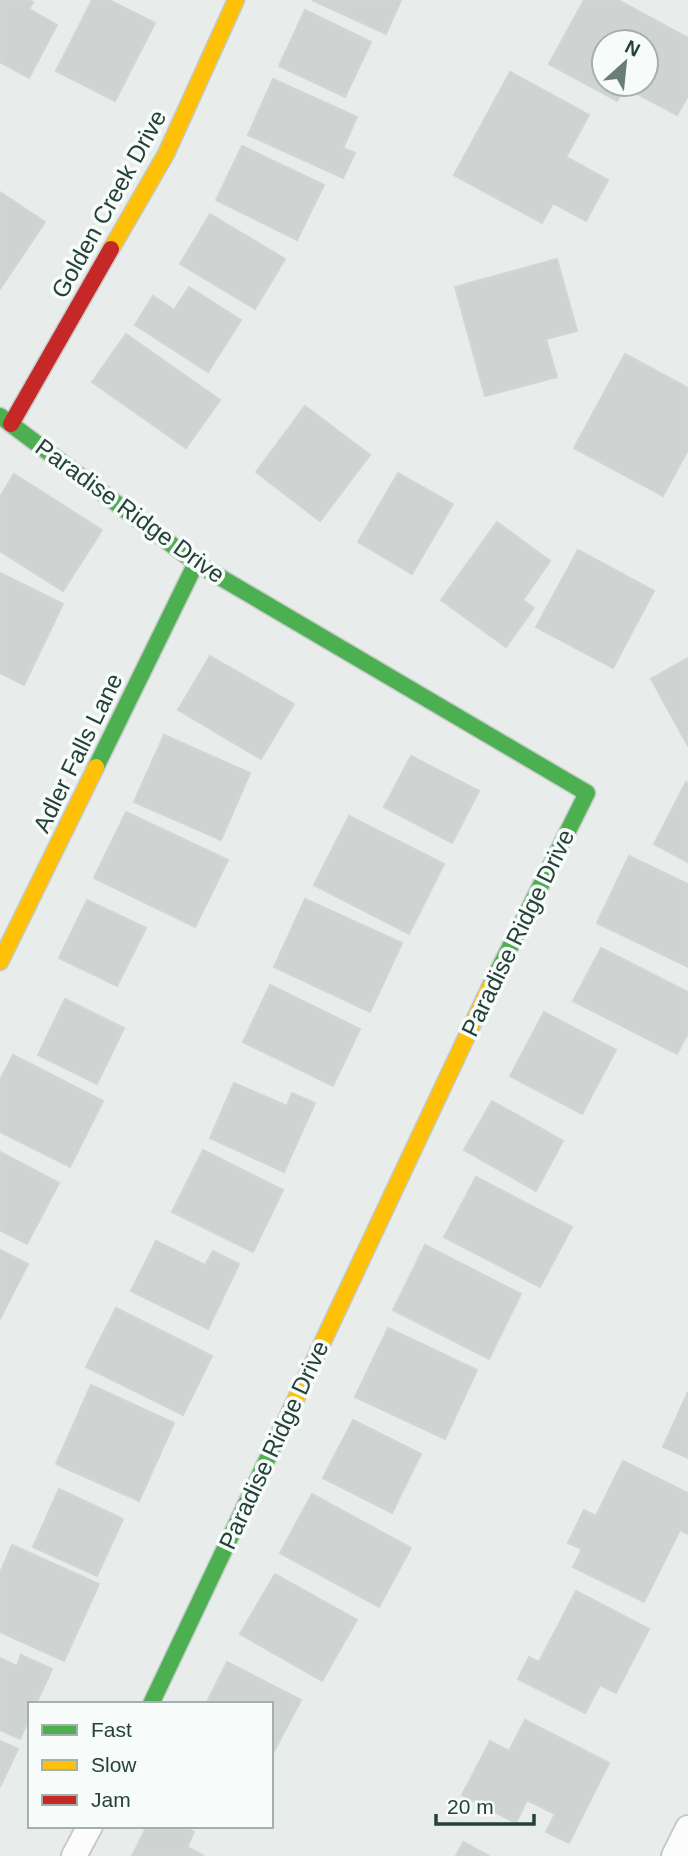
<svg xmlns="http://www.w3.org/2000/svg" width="688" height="1856" font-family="Arial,sans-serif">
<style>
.building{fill:#cfd4d2;stroke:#d1d6d4;stroke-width:2;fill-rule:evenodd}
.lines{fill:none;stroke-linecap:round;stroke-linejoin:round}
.street-casing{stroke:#c5cac8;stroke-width:28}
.fast-casing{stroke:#c3cbc8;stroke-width:19}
.slow-casing{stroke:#c3cbc8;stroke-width:19}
.jam-casing{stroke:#c3cbc8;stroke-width:19}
.street{stroke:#fcfcfc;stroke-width:24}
.fast{stroke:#4caf50;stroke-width:16}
.slow{stroke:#ffc107;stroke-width:16}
.jam{stroke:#c62828;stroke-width:16}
.labels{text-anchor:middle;stroke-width:7;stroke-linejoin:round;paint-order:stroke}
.street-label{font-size:24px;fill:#24423a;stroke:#f7fbf9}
</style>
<rect width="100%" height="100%" fill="#e8edeb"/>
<!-- building -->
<g class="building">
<path d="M0,0h29l4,2 -4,7 28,16 -28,53 -29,-16z"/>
<path d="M92,0h17l46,23 -40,78 -59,-30z"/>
<path d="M312,0h89l-15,34z"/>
<path d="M584,0h34l70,38v58l-11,19 -53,-28 -7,14 -68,-37zM604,42h42v42h-42z"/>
<path d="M305,10l66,32 -26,55 -66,-31z"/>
<path d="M510,72l79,43 -23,42 42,23 -22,41 -33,-18 -11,20 -88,-48z"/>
<path d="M273,79l84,38 -14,31 12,5 -12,25 -95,-43z"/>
<path d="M242,146l82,39 -27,55 -81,-40z"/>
<path d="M0,192l45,30 -45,67z"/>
<path d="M210,214l75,45 -30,50 -75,-45z"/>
<path d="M557,259l20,72 -31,8 11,38 -72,19 -30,-109z"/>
<path d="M189,287l52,33 -33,52 -73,-47 18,-29 21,14z"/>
<path d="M126,334l94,66 -34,48 -94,-66z"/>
<path d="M625,354l63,34v62l-25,46 -89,-48z"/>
<path d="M305,406l65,49 -50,66 -64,-49z"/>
<path d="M398,473l55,31 -41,70 -54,-32z"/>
<path d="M14,474l88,56 -39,61 -63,-40v-54z"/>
<path d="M497,522l53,39 -27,39 11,8 -28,39 -65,-47z"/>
<path d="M578,550l76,41 -41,77 -77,-41z"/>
<path d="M0,573l63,31 -39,81 -24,-12z"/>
<path d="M210,656l84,48 -33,55 -83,-49z"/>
<path d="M688,658v88l-37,-67z"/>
<path d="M164,735l86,38 -29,67 -87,-38z"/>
<path d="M411,756l68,35 -27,52 -68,-36z"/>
<path d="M686,782l2,1v79l-34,-18z"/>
<path d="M126,812l102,48 -33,67 -101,-49z"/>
<path d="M349,816l95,48 -35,70 -95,-49z"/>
<path d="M629,856l59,28v83l-91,-44z"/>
<path d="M305,899l97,44 -32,69 -96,-45z"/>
<path d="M87,900l59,28 -29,58 -58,-28z"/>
<path d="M601,948l87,44v41l-11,21 -104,-53z"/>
<path d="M270,985l90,44 -27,57 -90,-44z"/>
<path d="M65,999l59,29 -27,56 -59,-29z"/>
<path d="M544,1012l72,38 -34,64 -72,-38z"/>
<path d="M13,1055l90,46 -33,66 -70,-35v-52z"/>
<path d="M234,1083l53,23 5,-13 23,10 -31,69 -74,-34z"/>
<path d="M492,1101l71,40 -27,50 -72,-41z"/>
<path d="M203,1150l80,40 -30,62 -81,-40z"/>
<path d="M0,1152l59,31 -32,61 -27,-14z"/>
<path d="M476,1177l96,50 -32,60 -96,-50z"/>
<path d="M156,1241l49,24 8,-14 26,13 -31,65 -77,-38z"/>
<path d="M425,1245l96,49 -32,65 -96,-49z"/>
<path d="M0,1250l28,14 -28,55z"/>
<path d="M116,1308l96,48 -29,59 -97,-48z"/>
<path d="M388,1328l89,42 -32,69 -90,-42z"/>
<path d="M91,1385l83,38 -35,78 -83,-37z"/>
<path d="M688,1392v66l-25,-11z"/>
<path d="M353,1420l68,34 -29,59 -69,-35z"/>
<path d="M623,1461l65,32v41l-8,-4 -36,72 -71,-35 9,-18 -14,-6 16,-33 12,6z"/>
<path d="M59,1489l64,30 -26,57 -64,-29z"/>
<path d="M312,1494l99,54 -32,59 -99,-54z"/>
<path d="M12,1545l87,39 -35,77 -64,-29v-59z"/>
<path d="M275,1574l82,46 -35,61 -82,-47z"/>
<path d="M576,1591l73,38 -33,64 -16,-8 -15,28 -67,-34 11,-22 10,5z"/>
<path d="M21,1655l31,14 -16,35h-6v13l-10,22 -20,-9v-72l17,8z"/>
<path d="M227,1662l74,38 -30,57v-53h-65z"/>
<path d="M525,1720l84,43 -40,80 -23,-11 9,-18 -28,-14 -11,23 -54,-28 28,-54 19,10z"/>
<path d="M0,1741l18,8 -18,38z"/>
<path d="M147,1826h36l11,6 -7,15 17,9h-72z"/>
<path d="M463,1842l26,14h-33z"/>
</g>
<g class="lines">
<!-- street casing -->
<g class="street-casing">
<g id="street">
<path d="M74,1856l16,-30"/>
<path d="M674,1856l14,-28"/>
</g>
</g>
<!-- fast casing -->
<g class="fast-casing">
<g id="fast">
<path d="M0,416l196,147 391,230 -97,194"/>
<path d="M96,767l100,-204"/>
<path d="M151,1704l142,-299"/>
</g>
</g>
<!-- slow casing -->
<g class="slow-casing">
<g id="slow">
<path d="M111,249l55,-95 70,-154"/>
<path d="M0,962l96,-195"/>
<path d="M293,1405l197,-418"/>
</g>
</g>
<!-- jam casing -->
<g class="jam-casing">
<path id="jam" d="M11,424l100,-175"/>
</g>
<!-- street -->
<use href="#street" class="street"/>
<!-- fast -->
<use href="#fast" class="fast"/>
<!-- slow -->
<use href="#slow" class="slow"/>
<!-- jam -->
<use href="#jam" class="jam"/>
</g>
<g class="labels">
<!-- street labels -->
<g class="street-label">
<text transform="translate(109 204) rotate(-61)" y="8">Golden Creek Drive</text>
<text transform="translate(130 511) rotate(36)" y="8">Paradise Ridge Drive</text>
<text transform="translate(78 753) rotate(-64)" y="8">Adler Falls Lane</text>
<text transform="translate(518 933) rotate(-64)" y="8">Paradise Ridge Drive</text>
<text transform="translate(274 1445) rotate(-65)" y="8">Paradise Ridge Drive</text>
</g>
</g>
<!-- legend -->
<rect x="28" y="1702" width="245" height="126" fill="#f7fbf9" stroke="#a3b1ad" stroke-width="2"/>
<rect x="42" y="1725" width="35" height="10" fill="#4caf50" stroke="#a3b1ad" stroke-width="2"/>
<text x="91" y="1737" font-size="21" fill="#24423a">Fast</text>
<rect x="42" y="1760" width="35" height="10" fill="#ffc107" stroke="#a3b1ad" stroke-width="2"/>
<text x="91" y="1772" font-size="21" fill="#24423a">Slow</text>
<rect x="42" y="1795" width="35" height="10" fill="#c62828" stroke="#a3b1ad" stroke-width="2"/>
<text x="91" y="1807" font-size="21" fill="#24423a">Jam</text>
<!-- north arrow -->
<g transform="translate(625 63) rotate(27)"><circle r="33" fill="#f7fbf9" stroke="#a3b1ad" stroke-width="2"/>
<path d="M0-5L12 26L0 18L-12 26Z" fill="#697e78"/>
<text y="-10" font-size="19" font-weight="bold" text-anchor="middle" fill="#24423a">N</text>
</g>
<!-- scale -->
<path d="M436 1814v10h98v-10" fill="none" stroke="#24423a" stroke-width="3.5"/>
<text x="447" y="1814" font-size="21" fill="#24423a" stroke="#f7fbf9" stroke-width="5" paint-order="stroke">20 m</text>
</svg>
